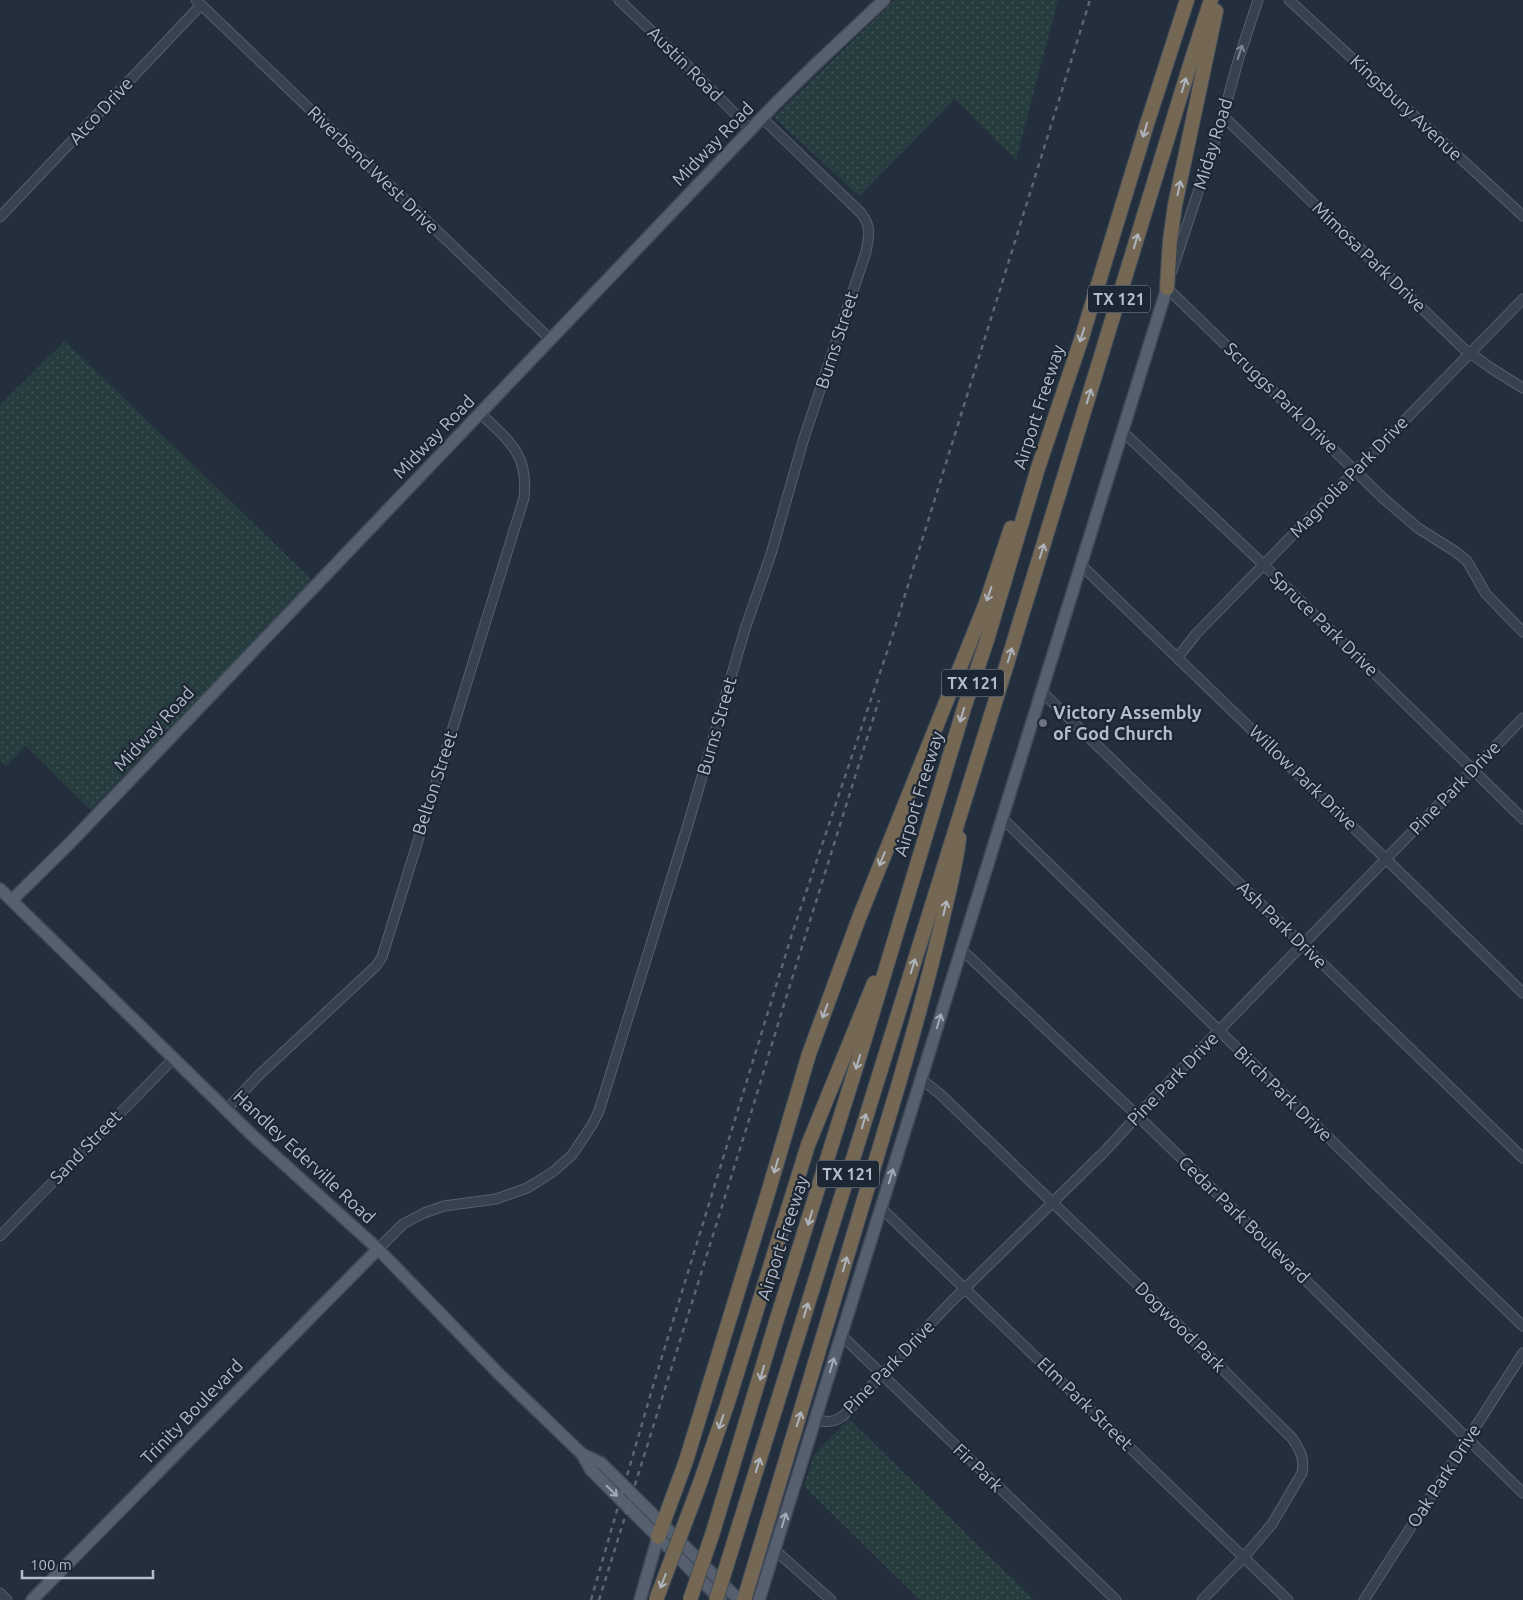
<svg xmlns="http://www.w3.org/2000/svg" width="1523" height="1600" font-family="Ubuntu,sans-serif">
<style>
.grass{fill:url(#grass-dots)}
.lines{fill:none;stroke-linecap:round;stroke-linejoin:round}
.minor-casing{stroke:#565f6c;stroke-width:11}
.major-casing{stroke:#414a57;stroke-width:14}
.highway-casing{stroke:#434c59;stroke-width:16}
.minor{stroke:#38414e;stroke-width:9}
.major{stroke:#56606e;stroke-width:11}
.highway{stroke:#746855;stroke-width:14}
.rail{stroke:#5a6575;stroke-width:2.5;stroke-dasharray:5 5;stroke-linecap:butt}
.highway-bridge-casing{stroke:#434c59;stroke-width:16;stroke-linecap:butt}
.highway-bridge{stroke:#746855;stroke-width:14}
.oneway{stroke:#7c8592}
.oneway2{stroke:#aeb4bd}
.oneway3{stroke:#a1aab7}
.worship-dot{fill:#6b7280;stroke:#1d2633;stroke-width:2}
.labels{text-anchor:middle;stroke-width:4.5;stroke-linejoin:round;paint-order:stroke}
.shield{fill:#1d2633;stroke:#878f9c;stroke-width:1}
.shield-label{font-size:16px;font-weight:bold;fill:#b4bcc9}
.street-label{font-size:18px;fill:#b4bcc9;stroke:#1d2633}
.poi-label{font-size:18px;font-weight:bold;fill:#b4bcc9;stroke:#1d2633;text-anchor:start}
</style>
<defs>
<pattern id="grass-dots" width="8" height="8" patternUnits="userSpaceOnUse" patternTransform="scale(1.25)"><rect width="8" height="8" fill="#263c3f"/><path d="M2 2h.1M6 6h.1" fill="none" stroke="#435659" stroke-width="1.8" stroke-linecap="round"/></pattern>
</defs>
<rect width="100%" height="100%" fill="#242f3e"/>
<!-- grass -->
<g class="grass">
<path d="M895,0h163l-42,160 -61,-61 -96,97 -85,-79z"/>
<path d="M65,341l247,239 -221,230 -65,-64 -20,20 -6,-6v-355z"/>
<path d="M849,1419l185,181h-114l-116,-114 10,-31z"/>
</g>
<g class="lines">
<!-- minor casing -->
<g class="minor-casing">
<g id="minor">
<path d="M196,0l355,340"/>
<path d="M619,0l62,59 70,71"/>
<path d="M1289,0l234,216"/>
<path d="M1223,116l240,232 28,20 32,20"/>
<path d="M0,217l201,-212"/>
<path d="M1172,271l51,-155 15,-55 20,-61"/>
<path d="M1168,283l-1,5 216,210 35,30 38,24 11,9 19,33 37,38"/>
<path d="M1122,431l142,134 259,254"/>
<path d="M1081,565l305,294 137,134"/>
<path d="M1178,657l18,-23 327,-335"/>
<path d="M1041,691l482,467"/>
<path d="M1002,818l380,372 141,136"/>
<path d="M961,949l180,170 382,374"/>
<path d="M921,1079l19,15 196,189 156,155c8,12 13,20 10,35l-30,51 -28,33 -42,43"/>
<path d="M226,1110l33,-35 117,-109 6,-9 142,-459c5,-44 -15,-57 -44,-85"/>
<path d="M881,1208l407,392"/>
<path d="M0,1236l173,-177"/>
<path d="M378,1249l25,-25 21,-11 20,-7 52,-7 31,-11 10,-6 17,-11 18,-16 20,-30 7,-14 88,-283 58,-199 26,-75 33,-116 62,-186c3,-17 6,-24 -5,-39l-99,-95"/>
<path d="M841,1335l275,265"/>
<path d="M815,1420c11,2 18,3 28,-4l108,-114 154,-151 58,-63 360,-370"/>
<path d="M775,1550l56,50"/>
<path d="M0,1593l7,7"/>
<path d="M1364,1600l159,-247"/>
</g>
</g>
<!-- major casing -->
<g class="major-casing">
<g id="major">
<path d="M0,889l252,246 126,114 121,125 83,80 9,16 130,130"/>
<path d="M12,900l58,-57 706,-740 42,-41 66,-62"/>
<path d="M582,1454l19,9 138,137"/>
<path d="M32,1600l346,-351"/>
<path d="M640,1600l18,-63"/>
<path d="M759,1600l408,-1312"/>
</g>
</g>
<!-- highway casing -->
<g class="highway-casing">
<g id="highway">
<path d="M1167,288l3,-47 5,-36 41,-194"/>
<path d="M699,1486l28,-81 81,-260 66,-162"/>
<path d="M713,1532l63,-210 87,-277 101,-337 23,-68 51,-172 44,-131 65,-213 40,-124"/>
<path d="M658,1537l28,-76 82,-268 41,-139 50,-136 127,-315 25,-75"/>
<path d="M733,1545l273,-878 183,-599 22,-68"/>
<path d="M744,1600l155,-517c16,-55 31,-110 44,-166 6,-26 13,-52 16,-79"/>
</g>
</g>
<!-- minor -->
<use href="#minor" class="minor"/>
<!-- major -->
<use href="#major" class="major"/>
<!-- highway -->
<use href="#highway" class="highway"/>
<!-- rail -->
<g class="rail">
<path d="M591,1600l62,-214 139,-452 99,-294 199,-640"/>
<path d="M599,1600l149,-477 37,-122 94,-301"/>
</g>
<!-- highway-bridge casing -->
<g class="highway-bridge-casing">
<g id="highway-bridge">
<path d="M656,1600l43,-114"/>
<path d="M690,1600l23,-68"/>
<path d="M716,1600l17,-55"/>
</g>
</g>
<!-- highway-bridge -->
<use href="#highway-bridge" class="highway-bridge"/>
</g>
<!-- one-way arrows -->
<defs><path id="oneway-shaft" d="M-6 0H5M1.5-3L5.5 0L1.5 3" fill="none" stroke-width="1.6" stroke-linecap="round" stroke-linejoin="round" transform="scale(1.25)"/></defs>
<use class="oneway" href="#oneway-shaft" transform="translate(1240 52) rotate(-72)"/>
<g class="oneway2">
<use href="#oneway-shaft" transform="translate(1184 85) rotate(-73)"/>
<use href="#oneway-shaft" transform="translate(1145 130) rotate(107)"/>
<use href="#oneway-shaft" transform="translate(1179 188) rotate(-78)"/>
<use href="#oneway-shaft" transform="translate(1136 241) rotate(-73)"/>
<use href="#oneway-shaft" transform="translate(1082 335) rotate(108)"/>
<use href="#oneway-shaft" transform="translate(1089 396) rotate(-73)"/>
<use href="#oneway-shaft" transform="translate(1042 551) rotate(-73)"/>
<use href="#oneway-shaft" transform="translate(989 594) rotate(109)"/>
<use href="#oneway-shaft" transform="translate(1010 655) rotate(-73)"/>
<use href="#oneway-shaft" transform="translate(962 715) rotate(107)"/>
<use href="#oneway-shaft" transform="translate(882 859) rotate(112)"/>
<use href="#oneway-shaft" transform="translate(945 908) rotate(-77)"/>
<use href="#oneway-shaft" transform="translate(913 966) rotate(-73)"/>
<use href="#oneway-shaft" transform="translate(825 1011) rotate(110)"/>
<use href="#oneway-shaft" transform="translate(858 1062) rotate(107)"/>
<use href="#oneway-shaft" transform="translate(864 1121) rotate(-73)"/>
<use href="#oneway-shaft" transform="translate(776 1166) rotate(106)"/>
<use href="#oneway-shaft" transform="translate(810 1218) rotate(107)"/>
<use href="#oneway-shaft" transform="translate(845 1264) rotate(-74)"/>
<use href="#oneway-shaft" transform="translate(806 1310) rotate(-73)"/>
<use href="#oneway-shaft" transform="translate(762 1373) rotate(106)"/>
<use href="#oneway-shaft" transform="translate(799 1419) rotate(-73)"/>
<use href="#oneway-shaft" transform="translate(721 1422) rotate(109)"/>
<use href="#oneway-shaft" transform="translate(758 1465) rotate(-73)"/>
<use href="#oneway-shaft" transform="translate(663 1581) rotate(111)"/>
</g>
<g class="oneway3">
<use href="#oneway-shaft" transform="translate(939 1021) rotate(-73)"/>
<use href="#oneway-shaft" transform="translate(891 1176) rotate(-73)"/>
<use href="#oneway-shaft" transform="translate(832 1365) rotate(-73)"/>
<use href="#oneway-shaft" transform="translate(612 1491) rotate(45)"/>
<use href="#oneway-shaft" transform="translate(784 1520) rotate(-73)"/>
</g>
<!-- markers -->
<circle class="worship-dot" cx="1043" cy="723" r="5"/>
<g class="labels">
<!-- shield labels -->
<g class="shield">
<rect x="1088" y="285.5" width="62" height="27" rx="4"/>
<rect x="942" y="669.5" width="62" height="27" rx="4"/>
<rect x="817" y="1160.5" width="62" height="27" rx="4"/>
</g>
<g class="shield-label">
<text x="1119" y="305">TX 121</text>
<text x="973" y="689">TX 121</text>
<text x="848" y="1180">TX 121</text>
</g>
<!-- street labels -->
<g class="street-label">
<text transform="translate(685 64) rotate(45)" y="6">Austin Road</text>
<text transform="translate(1406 108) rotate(43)" y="6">Kingsbury Avenue</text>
<text transform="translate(101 111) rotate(-47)" y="6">Atco Drive</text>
<text transform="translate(713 144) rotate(-46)" y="6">Midway Road</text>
<text transform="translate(1213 144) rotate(-73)" y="6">Miday Road</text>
<text transform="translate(373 170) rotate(44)" y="6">Riverbend West Drive</text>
<text transform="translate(1369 257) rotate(44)" y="6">Mimosa Park Drive</text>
<text transform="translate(837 340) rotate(-72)" y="6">Burns Street</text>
<text transform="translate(1281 398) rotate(44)" y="6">Scruggs Park Drive</text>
<text transform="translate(1039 407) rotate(-72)" y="6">Airport Freeway</text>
<text transform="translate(434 437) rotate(-46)" y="6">Midway Road</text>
<text transform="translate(1349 477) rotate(-46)" y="6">Magnolia Park Drive</text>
<text transform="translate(1324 624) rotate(44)" y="6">Spruce Park Drive</text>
<text transform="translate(717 726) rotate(-74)" y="6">Burns Street</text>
<text transform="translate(154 729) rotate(-47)" y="6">Midway Road</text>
<text transform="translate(1303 778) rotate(44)" y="6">Willow Park Drive</text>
<text transform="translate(435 783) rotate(-72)" y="6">Belton Street</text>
<text transform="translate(1455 788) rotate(-46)" y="6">Pine Park Drive</text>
<text transform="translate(919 794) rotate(-73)" y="6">Airport Freeway</text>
<text transform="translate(1282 925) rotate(44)" y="6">Ash Park Drive</text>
<text transform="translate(1173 1079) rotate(-46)" y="6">Pine Park Drive</text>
<text transform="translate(1283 1094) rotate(44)" y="6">Birch Park Drive</text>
<text transform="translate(86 1147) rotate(-46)" y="6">Sand Street</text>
<text transform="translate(304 1157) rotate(43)" y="6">Handley Ederville Road</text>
<text transform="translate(1244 1220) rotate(44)" y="6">Cedar Park Boulevard</text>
<text transform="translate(783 1238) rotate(-72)" y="6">Airport Freeway</text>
<text transform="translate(1180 1327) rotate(45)" y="6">Dogwood Park</text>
<text transform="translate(889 1367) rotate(-46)" y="6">Pine Park Drive</text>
<text transform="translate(1085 1404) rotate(44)" y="6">Elm Park Street</text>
<text transform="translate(192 1412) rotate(-46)" y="6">Trinity Boulevard</text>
<text transform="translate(978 1468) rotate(44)" y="6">Fir Park</text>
<text transform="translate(1444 1476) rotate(-57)" y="6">Oak Park Drive</text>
</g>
<!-- poi labels -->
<g class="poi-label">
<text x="1053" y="719">Victory Assembly<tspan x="1053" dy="21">of God Church</tspan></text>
</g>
</g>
<!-- scale -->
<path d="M22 1570v8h131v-8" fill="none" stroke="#b4bcc9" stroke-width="2.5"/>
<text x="30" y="1570" font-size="15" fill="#b4bcc9" stroke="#1d2633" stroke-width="4" paint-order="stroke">100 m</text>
</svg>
